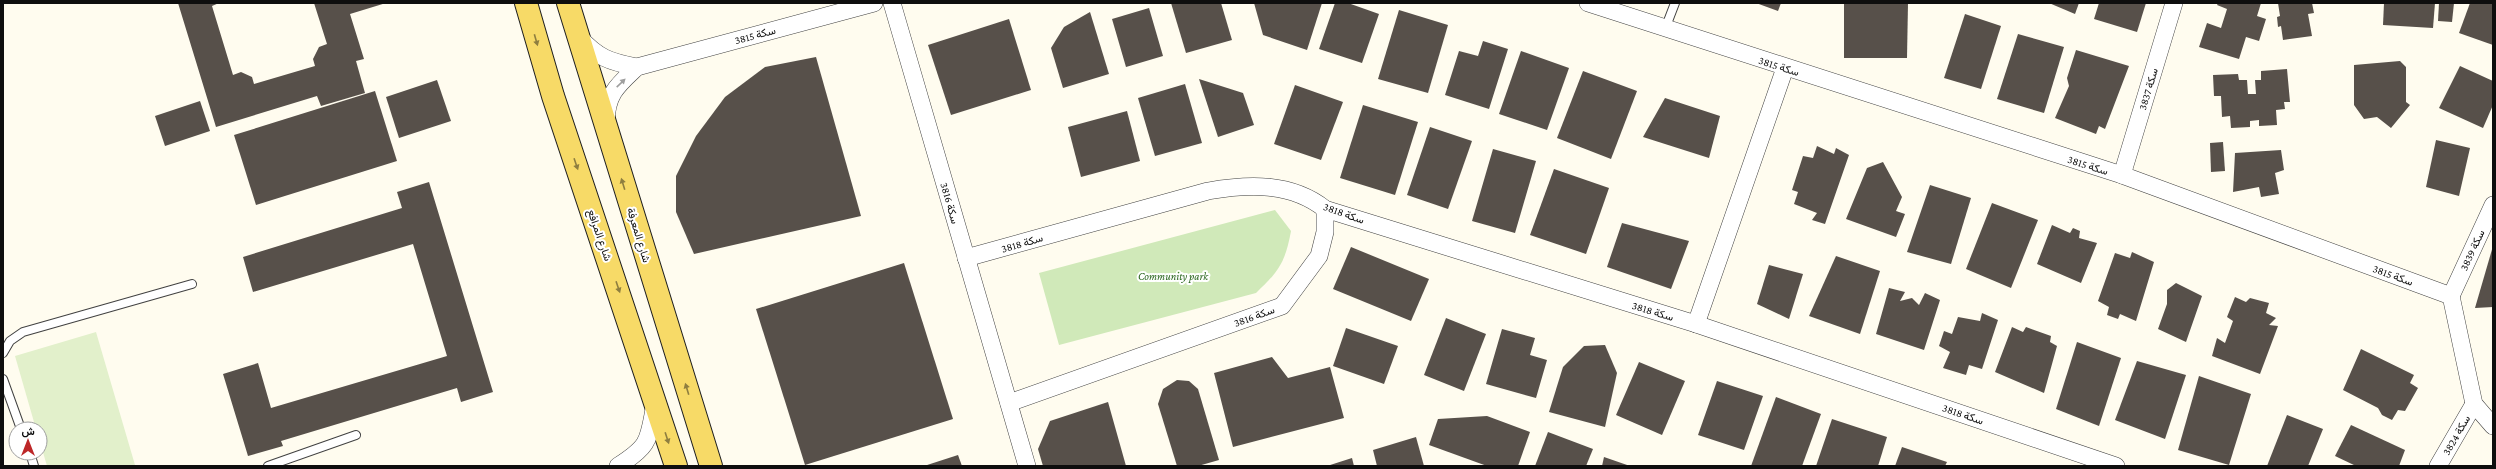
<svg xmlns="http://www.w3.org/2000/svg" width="2496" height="469" font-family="'Crimson Pro',Vazirmatn,serif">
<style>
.green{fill:#d0e9b9}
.pitch{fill:#e2f0cb}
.building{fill:#57504a}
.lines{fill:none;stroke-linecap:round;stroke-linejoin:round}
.lane-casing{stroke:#414141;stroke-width:10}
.street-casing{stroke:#414141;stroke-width:18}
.primary-casing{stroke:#1f1f1f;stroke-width:24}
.lane{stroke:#fff;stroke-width:8}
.street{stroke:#fff;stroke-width:17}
.primary{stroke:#f7da67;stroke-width:22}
.oneway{fill:#8e7e3f}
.oneway2{fill:#9f9f9f}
.labels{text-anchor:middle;stroke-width:4;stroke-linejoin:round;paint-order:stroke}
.street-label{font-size:11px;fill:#0e0e0e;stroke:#fff}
.park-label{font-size:11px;font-style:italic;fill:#2a661e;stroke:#fff}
</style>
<rect width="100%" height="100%" fill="#fffcef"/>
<!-- green -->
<path class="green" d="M1275,210l16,21c-6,32 -12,40 -35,62l-197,52 -20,-72z"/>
<!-- pitch -->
<path class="pitch" d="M96,332l39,133 -88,1 -7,-24v-13h-4l-21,-73z"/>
<!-- building -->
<g class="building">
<path d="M178,3h41l-7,3 21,69 8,-3 11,5 2,7 61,-18 -2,-7 6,-12 8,-3 -13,-41h72l-36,11 14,45 -8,2 9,32 -44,13 -4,-10 -101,31z"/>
<path d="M1171,3h50l11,37 -46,13z"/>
<path d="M1254,3h68l-15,47 -44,-15z"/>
<path d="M1335,3h13l31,11 -17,49 -43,-14z"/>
<path d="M1756,3h25l-3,8z"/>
<path d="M1844,3h64l-1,55h-63z"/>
<path d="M2049,3h30l-4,11z"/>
<path d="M2099,3h47l-9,29 -43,-13z"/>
<path d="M2218,3h43l-4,13 9,3 -7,22 -13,-4 -7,22 -40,-12 8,-24 14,5 6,-19 -10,-4z"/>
<path d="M2278,3h34l2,10 -6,1 4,22 -29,4 -2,-14 -3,1 -1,-10 3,-1z"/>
<path d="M2384,3h51l-2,25 -50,-3z"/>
<path d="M2439,3h15l-2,19 -14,-1z"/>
<path d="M2470,3h23v42l-34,-12z"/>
<path d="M1149,8l14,48 -37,11 -14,-48z"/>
<path d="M1399,10l49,15 -20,68 -50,-14z"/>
<path d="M1090,12l19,62 -46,14 -12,-40 13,-21z"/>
<path d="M1965,14l36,12 -20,63 -37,-11z"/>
<path d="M1009,19l22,71 -80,25 -23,-70z"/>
<path d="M2018,34l46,13 -20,66 -47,-14z"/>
<path d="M1483,41l25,8 -19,60 -44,-14 14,-44 19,5z"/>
<path d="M2076,50l53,16 -24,63 -6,-3 -3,8 -41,-16 14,-32 -2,-8z"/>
<path d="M1521,51l48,17 -22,62 -48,-16z"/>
<path d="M816,57l45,159 -167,38 -18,-42v-36l20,-40 29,-39 40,-30z"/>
<path d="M2400,61l6,6v35l4,3 -19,23 -14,-11 -13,2 -10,-14v-40z"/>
<path d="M2460,66l33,15v24l-10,23 -44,-20z"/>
<path d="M2287,69l3,33h-6l1,7 -9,1 1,15 -18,1v-6l-9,1v6l-19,1 -1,-12 -8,1 -1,-21h-7l-1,-21 25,-1 1,6h8l1,14h8l-1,-14h6v-9z"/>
<path d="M1583,71l54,20 -26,68 -54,-21z"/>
<path d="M1199,79l44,14 11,32 -36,12z"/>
<path d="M437,80l14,41 -52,17 -13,-41z"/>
<path d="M1185,84l17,59 -47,13 -17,-58z"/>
<path d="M1295,85l48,17 -22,58 -47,-16z"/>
<path d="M375,91l22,70 -141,44 -22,-70z"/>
<path d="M1665,98l55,18 -11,42 -66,-21z"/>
<path d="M200,101l10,30 -45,15 -10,-30z"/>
<path d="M1363,105l55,17 -23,73 -55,-17z"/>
<path d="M1127,111l13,50 -59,16 -13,-50z"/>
<path d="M1430,127l42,14 -24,68 -41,-14z"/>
<path d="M2436,140l34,8 -11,48 -33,-9z"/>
<path d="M2223,142l2,29 -14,1 -1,-29z"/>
<path d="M1817,146l17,8 2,-6 13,7 -24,69 -13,-4 5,-7 -23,-9 4,-12 -6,-2 11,-34 10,2z"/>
<path d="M1493,149l43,12 -21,72 -43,-12z"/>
<path d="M2281,150l3,20 -9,3 4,21 -18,3 -2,-10 -26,5 2,-39z"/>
<path d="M1883,162l19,35 -6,14 9,3 -9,23 -50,-18 21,-51z"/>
<path d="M1554,169l55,19 -23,66 -56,-19z"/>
<path d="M429,182l64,210 -32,10 -4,-14 -176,53 2,5 -35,10 -25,-82 35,-11 13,45 176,-52 -34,-112 -160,48 -10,-35 159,-49 -5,-16z"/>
<path d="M1930,185l41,13 -20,66 -44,-12z"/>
<path d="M1992,203l46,17 -27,68 -45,-19z"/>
<path d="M1622,223l67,18 -18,48 -64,-22z"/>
<path d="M2052,225l18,8 3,-5 7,3 -1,7 18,5 -16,40 -44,-19z"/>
<path d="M2493,246v61l-18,1z"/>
<path d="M1351,247l78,32 -18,42 -78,-32z"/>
<path d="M2132,252l22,10 -18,59 -16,-7 -2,5 -11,-4 2,-8 -11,-6 17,-48 15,5z"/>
<path d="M1836,256l44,15 -20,63 -51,-18z"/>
<path d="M904,263l49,156 -148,46 -49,-156z"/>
<path d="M1769,265l34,9 -14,45 -32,-15z"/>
<path d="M2176,283l26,13 -16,46 -28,-13 9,-25v-14z"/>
<path d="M1889,288l16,4 -5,9 12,-3 7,7 6,-12 15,7 -16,50 -48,-16z"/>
<path d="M2235,297l11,5 4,-4 19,5 -3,10 10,5 -7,7 9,1 -18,48 -48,-18 5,-18 8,5 8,-22 -6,-4z"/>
<path d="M1982,313l16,7 -16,49 -13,-4 -3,10 -23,-7 7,-16 -11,-6 5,-15 8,3 6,-17 22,4z"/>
<path d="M1446,318l40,16 -22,57 -40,-16z"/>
<path d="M2012,327l11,5 3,-5 25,9 -1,6 7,4 -13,47 -49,-21z"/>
<path d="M1346,328l52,18 -14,38 -51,-18z"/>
<path d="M1502,329l33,9 -5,17 17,5 -11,38 -50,-14z"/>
<path d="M2077,342l44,16 -22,68 -43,-17z"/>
<path d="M1605,345l12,28 -12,54 -56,-15 14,-45 21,-21z"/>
<path d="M2361,349l53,26 -4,8 8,5 -13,23 -7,-1 -6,10 -10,-5 -4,-7 -35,-18z"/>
<path d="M1272,357l16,21 42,-11 14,51 -111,29 -19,-74z"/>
<path d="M2137,361l49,14 -21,64 -50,-19z"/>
<path d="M1639,362l46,19 -23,54 -46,-20z"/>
<path d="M2199,376l52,18 -22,71 -51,-15z"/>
<path d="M1177,380l12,1 9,8 21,71 -21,6h-21l-19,-62 5,-15z"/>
<path d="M1717,381l46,15 -19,54 -46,-15z"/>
<path d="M1776,397l45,17 -19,52h-51z"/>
<path d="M1108,402l18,64h-83l-5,-17 12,-28z"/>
<path d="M2287,415l36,14 -15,37h-41z"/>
<path d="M1487,416l43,16 -12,34h-31l-58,-21 9,-26z"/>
<path d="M1832,419l55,18 -9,29h-62z"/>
<path d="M2351,425l54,25 -6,16h-43l-21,-10z"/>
<path d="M1548,432l45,17 -7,17h-51z"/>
<path d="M1416,437l8,29h-47l-4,-16z"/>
<path d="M1902,447l45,15 -2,4h-50z"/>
<path d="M958,455l4,11h-38z"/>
<path d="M1604,457l26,9h-28z"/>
<path d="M1352,458l2,8h-27z"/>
</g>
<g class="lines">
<!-- lane casing -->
<g class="lane-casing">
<g id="lane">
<path d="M1665,29l10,-26"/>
<path d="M3,353l7,-12 13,-9 169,-48"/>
<path d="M3,379l18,50"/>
<path d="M30,453l4,13"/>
<path d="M268,466l88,-31"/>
</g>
</g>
<!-- street casing -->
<g class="street-casing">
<g id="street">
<path d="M892,3l135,463"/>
<path d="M1588,3l534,172 329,121 23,108 19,22"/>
<path d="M579,37c19,21 31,25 58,30"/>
<path d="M606,121c1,-28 12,-36 31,-54l237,-64"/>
<path d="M2122,175l52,-172"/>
<path d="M966,258l242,-67c40,-7 83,-9 117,18l371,115 420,142"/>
<path d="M2451,296l42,-91"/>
<path d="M1696,324l89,-256"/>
<path d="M1009,403l273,-97 37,-50 6,-24v-23"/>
<path d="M618,466c33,-21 30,-26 37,-62"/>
<path d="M2438,466l36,-62"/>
</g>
</g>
<!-- primary casing -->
<g class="primary-casing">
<g id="primary">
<path d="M526,3l27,93 123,370"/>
<path d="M568,3l143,463"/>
</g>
</g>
<!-- lane -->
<use href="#lane" class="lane"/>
<!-- street -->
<use href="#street" class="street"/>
<!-- primary -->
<use href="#primary" class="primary"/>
</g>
<!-- one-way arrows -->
<defs><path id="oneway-solid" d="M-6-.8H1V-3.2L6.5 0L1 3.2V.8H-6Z"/></defs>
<g class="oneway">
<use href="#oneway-solid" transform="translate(536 40) rotate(74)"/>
<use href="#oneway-solid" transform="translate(576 164) rotate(71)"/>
<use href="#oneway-solid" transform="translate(623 184) rotate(-107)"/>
<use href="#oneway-solid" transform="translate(618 287) rotate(71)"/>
<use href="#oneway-solid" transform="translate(687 389) rotate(-107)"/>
<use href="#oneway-solid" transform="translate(667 438) rotate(72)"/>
</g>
<use class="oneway2" href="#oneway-solid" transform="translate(621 83) rotate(-44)"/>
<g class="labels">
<!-- street labels -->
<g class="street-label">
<text transform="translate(755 35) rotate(-15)" y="4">سكة 3815</text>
<text transform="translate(1779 66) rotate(18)" y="4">سكة 3815</text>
<text transform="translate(2148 89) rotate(-73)" y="4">سكة 3837</text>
<text transform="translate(2088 165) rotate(18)" y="4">سكة 3815</text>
<text transform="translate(950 203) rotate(74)" y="4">سكة 3816</text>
<text transform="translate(1344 213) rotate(20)" y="4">سكة 3818</text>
<text transform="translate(600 235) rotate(71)" y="4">شارع المرافع</text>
<text transform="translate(639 235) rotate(73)" y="4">شارع المعرفة</text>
<text transform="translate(1022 243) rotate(-16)" y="4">سكة 3818</text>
<text transform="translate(2472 250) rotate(-65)" y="4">سكة 3839</text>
<text transform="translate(2393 275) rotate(20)" y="4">سكة 3815</text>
<text transform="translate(1653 311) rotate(17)" y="4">سكة 3818</text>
<text transform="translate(1254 316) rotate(-20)" y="4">سكة 3816</text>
<text transform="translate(1963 414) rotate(19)" y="4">سكة 3818</text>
<text transform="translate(2456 435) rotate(-60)" y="4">سكة 3824</text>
</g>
<!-- park labels -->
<g class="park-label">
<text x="1173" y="280">Community park</text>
</g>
</g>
<!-- border -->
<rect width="2496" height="469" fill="none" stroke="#0e0e0e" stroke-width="8"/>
<!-- north arrow -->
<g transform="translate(28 441)"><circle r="19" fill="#ffffff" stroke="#9f9f9f"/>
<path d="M0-3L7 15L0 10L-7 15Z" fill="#bd2728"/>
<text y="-6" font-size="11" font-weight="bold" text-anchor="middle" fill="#0e0e0e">ش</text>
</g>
</svg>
